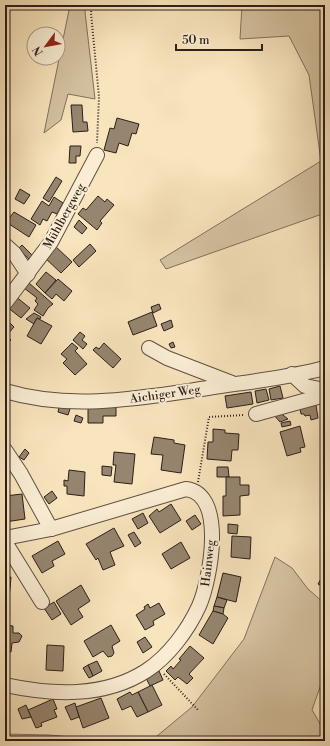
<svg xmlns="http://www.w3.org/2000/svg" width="330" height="746" font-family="'Libre Bodoni',serif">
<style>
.green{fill:#d5c3a1;stroke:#80715e}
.building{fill:#96856f;stroke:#2b1f1a}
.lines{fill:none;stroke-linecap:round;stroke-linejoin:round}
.minor-casing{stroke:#5e5043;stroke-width:16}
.path{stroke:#2b1f1a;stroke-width:2;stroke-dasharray:1 2;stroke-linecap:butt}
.minor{stroke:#faedd4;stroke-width:14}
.labels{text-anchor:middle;stroke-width:4;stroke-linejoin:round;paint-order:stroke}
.street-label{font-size:12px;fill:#2b1f1a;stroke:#faedd4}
</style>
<rect width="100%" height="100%" fill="#f8e4bd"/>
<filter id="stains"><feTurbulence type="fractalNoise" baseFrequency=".005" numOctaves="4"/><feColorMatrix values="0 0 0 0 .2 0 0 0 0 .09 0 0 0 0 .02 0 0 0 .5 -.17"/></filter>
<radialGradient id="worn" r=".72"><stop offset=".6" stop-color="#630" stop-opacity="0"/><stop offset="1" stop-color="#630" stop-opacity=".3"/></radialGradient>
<!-- green -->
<g class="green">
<path d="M70,5h16l-1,7 10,87 -27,-5 -7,26 -17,13z"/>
<path d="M242,5h83v208l-159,56 -6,-9 161,-99 -12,-86 -20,-39 -49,3z"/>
<path d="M275,557l17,11 16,21 17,15v69l-13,37 13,22v9h-174l41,-34 52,-68z"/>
<path d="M5,734l44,1 69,6h-113z"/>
</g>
<!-- building -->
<g class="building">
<path d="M71,105h11l1,17h4l1,9 -15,1z"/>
<path d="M117,118l22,6 -3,10 -4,-1 -4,13 -9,-3 -3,10 -12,-3 6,-22 4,1z"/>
<path d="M70,146h11l-1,10h-4v7h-7z"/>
<path d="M56,177l6,4 -13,21 -6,-4z"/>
<path d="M20,189l10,6 -6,9 -9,-5z"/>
<path d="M98,196l7,6 2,-3 7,6 -14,16 2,2 -5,7 -19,-16 5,-6 3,2z"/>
<path d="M54,197l9,6 -6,11 -5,-2 -5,9 -4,-2 -3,6 -9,-6 11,-18 7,5z"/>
<path d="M14,212l22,13 -7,12 -23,-15z"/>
<path d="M79,220l8,8 -5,6 -8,-7z"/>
<path d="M90,244l6,7 -17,16 -6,-7z"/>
<path d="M22,245l11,11 -4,3 -11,-10z"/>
<path d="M54,245l18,17 -11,11 -18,-17z"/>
<path d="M46,272l10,8 -11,13 -9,-9z"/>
<path d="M58,279l14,12 -8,10 -8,-7 -4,5 -7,-6z"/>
<path d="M29,283l24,21 -5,4 -5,8 -9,-6 4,-6 -3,-3 2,-3 -13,-10z"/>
<path d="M15,296l15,12 -9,10 -14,-11z"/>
<path d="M159,304l2,5 -8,4 -2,-6z"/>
<path d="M152,312l5,14 -24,9 -5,-13z"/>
<path d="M34,313l7,4 -1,2 -3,-1 -3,6 -8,-5z"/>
<path d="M37,318l15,8 -11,18 -14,-8z"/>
<path d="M7,320l7,7 -8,9 5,4 -6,6v-24z"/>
<path d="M171,320l2,7 -9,4 -3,-7z"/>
<path d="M80,332l5,4 -3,4 5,4 -4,5 -10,-9z"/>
<path d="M173,342l2,5 -4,1 -2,-4z"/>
<path d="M72,343l6,5 -3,3 12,13 -12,11 -12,-12 4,-4 -6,-5z"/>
<path d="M104,343l17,16 -8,9 -20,-18 3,-3 3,2z"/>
<path d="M280,386l3,12 -12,2 -2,-11z"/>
<path d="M266,389l3,11 -12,3 -2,-12z"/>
<path d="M251,392l2,12 -26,4 -2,-12z"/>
<path d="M60,403l11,3 -3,9 -10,-3z"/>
<path d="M316,405l2,13 -7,2 -1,-5 -5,1 -1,-2h-3l-1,-5z"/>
<path d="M88,407h28v9h-13v7h-15z"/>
<path d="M279,412l9,7 -8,3 -6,-7z"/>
<path d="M76,415l7,3 -2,5 -7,-2z"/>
<path d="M290,421l1,4 -9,2 -1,-4z"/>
<path d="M300,426l5,21 -5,1 1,4 -14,4 -7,-24z"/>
<path d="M213,429l12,1v3l14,1 -1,16h-6l-1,11 -24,-2 1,-17h5z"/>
<path d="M154,437l20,3v3l11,2 -4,28 -20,-3 2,-15 -12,-1z"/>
<path d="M25,449l4,4 -5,7 -5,-3z"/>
<path d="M114,452l21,2 -3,30 -18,-2 2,-17h-3z"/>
<path d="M102,466l10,1 -1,9 -9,-1z"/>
<path d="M217,467h11l1,10h-12z"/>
<path d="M69,470l16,2 -1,24 -17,-2v-8h-3v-6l4,1z"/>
<path d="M226,477h14v8h9v10l-9,1v19l-17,1v-20h3z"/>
<path d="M52,491l5,7 -8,6 -5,-7z"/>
<path d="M22,494l3,25 -20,3v-26z"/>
<path d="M171,504l10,16 -21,13 -11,-17 8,-7 2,3z"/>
<path d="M143,513l5,10 -10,6 -6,-10z"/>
<path d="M195,515l6,9 -9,6 -6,-9z"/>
<path d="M228,524l10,1 -1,9 -9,-1z"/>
<path d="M114,528l10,18 -14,6 5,13 -12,5 -5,-12 -2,2 -10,-16z"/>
<path d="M134,532l7,11 -6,4 -7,-12z"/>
<path d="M232,536l19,1 -1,22 -19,-2z"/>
<path d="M58,541l7,13 -13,7 2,5 -12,7 -10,-17z"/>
<path d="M181,542l9,16 -19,11 -9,-15z"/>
<path d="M5,553l8,7 -8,5z"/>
<path d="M325,572v16l-7,-4z"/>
<path d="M223,573l18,4 -5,25 -19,-5z"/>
<path d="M5,577h6l-1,12h-5z"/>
<path d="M81,585l9,16 -12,8 5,8 -12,8 -15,-24z"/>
<path d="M5,589h5l-2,13h-3z"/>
<path d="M217,597l10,3 -3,8 -10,-2z"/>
<path d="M54,602l7,12 -9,6 -8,-12z"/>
<path d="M159,603l6,11 -12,7 1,4 -9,5 -9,-15 9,-6 -1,-2 4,-3 2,4z"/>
<path d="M214,606l10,2 -1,6 -10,-3z"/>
<path d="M213,611l10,3 5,4 -15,26 -14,-9z"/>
<path d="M5,625l8,1v7h6l3,3 -3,6 -7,1 -1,9 -6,-1z"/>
<path d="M111,625l9,16 -8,5 2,7 -2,3 -4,1 -5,-6 -10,6 -9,-16z"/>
<path d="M145,637l7,10 -9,6 -6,-11z"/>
<path d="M47,645l17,1 -1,25 -17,-1z"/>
<path d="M190,646l14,12 -15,16 4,4 -6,6 -9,-7 -3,3 -9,-9 5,-5 2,3 8,-9 -2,-1z"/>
<path d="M97,661l5,10 -9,5 -5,-11z"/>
<path d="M88,665l5,11 -4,2 -6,-10z"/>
<path d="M159,671l4,9 -13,6 -4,-8z"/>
<path d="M152,685l10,20 -14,7 -10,-20z"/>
<path d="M130,692l2,3 6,-3 10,20 -11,5 -6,-11 -9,4 -5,-11z"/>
<path d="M101,698l8,20 -26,10 -7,-21z"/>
<path d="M53,699l4,10 -3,1 3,7 -16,6 1,3 -6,2 -8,-18z"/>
<path d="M75,703l4,14 -8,3 -6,-13z"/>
<path d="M26,705l5,12 -9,2 -4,-10z"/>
</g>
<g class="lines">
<!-- minor casing -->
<g class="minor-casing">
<g id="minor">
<path d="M5,245l9,8 14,21"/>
<path d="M5,303l46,-61 46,-87"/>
<path d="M149,348l18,10 65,25"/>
<path d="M292,374l13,12 20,4"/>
<path d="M5,391c67,20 135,7 203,-3 39,-6 79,-10 117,-20"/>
<path d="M256,414l69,-19"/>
<path d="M5,450l16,24 30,55"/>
<path d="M5,538l46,-9 135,-40c41,5 24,92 13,117 -11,24 -30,50 -53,65 -42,27 -94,24 -141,14"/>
<path d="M5,542l37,60"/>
</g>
</g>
<!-- path -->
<g class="path">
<path d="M92,5l-1,8 8,84 -2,46"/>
<path d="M198,482l11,-65 35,-2"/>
<path d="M164,674l35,37"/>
</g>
<!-- minor -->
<use href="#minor" class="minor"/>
</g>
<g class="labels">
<!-- street labels -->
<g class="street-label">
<text transform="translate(64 216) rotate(-61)" y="4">Mühlbergweg</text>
<text transform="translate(165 394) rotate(-8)" y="4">Aichiger Weg</text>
<text transform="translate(208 563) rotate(-83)" y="4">Hainweg</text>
</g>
</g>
<!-- margin -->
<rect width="330" height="746" fill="none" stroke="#f8e4bd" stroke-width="20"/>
<rect x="6" y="6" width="318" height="734" fill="none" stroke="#2b1f1a" stroke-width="2"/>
<rect x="10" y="10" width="310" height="726" fill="none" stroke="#2b1f1a"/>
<!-- north arrow -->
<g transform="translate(46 46) rotate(238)"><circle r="19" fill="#faedd4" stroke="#a79b8a"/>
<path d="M0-3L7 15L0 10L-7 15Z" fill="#8f2418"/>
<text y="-6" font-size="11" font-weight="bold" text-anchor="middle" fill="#2b1f1a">N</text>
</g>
<!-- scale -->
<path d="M176 44v6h86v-6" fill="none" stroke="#2b1f1a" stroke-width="2"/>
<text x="182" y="44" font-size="12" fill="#2b1f1a" stroke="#faedd4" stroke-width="3" paint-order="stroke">50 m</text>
<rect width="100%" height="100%" filter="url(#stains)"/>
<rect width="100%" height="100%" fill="url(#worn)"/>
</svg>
